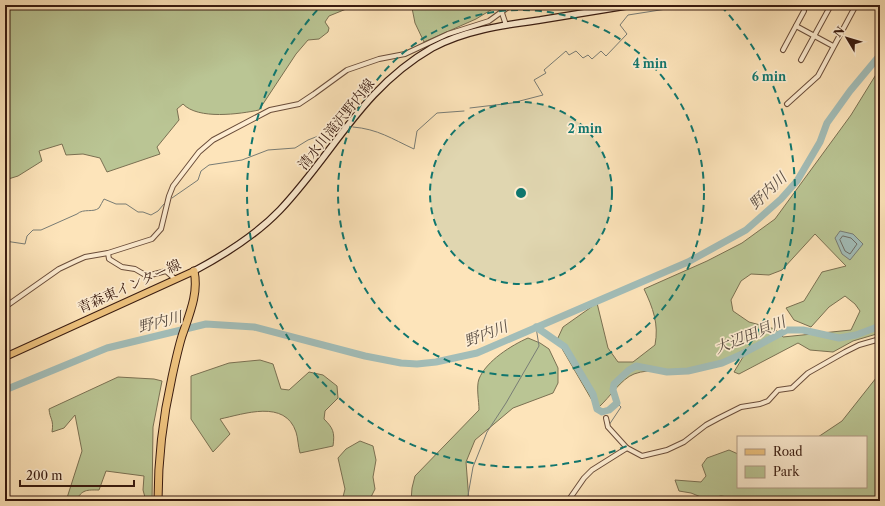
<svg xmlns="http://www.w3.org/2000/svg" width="885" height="506" font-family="'Libre Caslon Text','Noto Serif JP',serif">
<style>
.green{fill:#bac594;stroke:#7a7052;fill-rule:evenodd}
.water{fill:#a2bdb8;stroke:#787c75}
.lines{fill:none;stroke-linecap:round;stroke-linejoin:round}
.shore{stroke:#6e6c64;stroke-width:1}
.stream{stroke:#787c75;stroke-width:1}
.river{stroke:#a2bdb8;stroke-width:7}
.minor-casing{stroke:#6a4d3a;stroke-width:6}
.secondary-casing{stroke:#391b10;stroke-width:8}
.primary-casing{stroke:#391b10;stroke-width:8}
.motorway-casing{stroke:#391b10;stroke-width:9}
.minor{stroke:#feedd2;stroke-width:4}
.secondary{stroke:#feedd2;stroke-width:5.5}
.primary{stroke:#eec27d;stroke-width:6}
.motorway{stroke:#eec27d;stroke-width:7}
.ring{fill:none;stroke:#0f766e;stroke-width:2;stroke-dasharray:7 5}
.labels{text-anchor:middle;stroke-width:3.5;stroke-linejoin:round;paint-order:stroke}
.street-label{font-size:14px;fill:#391b10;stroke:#feedd2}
.water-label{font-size:15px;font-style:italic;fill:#584c42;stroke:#feedd2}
.centre{fill:#0f766e;stroke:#feedd2;stroke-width:2}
.ring-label{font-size:12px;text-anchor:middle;font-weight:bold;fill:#0f766e;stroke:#feedd2;stroke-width:3.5;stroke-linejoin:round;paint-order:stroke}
</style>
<rect width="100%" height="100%" fill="#fde4ba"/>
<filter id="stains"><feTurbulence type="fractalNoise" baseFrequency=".005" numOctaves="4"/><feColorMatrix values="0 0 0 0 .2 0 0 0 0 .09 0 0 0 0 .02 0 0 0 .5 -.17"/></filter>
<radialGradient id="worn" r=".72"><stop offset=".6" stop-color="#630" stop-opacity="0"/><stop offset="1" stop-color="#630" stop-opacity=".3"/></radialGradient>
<!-- green -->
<g class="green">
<path d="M5,5h351l-27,11 -4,6 4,6 -1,4 -9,7 -11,1 -12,14 -37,56c-19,4 -61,10 -76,-6l-6,5 2,11 -22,27 3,7 -53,18 -7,-14 -17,-4 -17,1 -4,-11 -23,7 3,10 -24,15 -13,4z"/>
<path d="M407,5h92l-23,14 -52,23 -9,-19 -3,-15z"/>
<path d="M880,68v265l-27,8 -20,11 -23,-2 -12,-7 -59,31 -5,-2 15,-25c-16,9 -36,21 -54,23 -16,1 -46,-2 -61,4 -13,5 -24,23 -35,33l-6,-5 -36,-62 6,-13 34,-24 11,45 10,14h15l22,-17c4,-21 -2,-37 -11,-56l63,-28 35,-18 33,-24 76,-104zM815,234l31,32 -24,6 -18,29 -18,7 8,12 17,7 18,-20 16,-11 10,8 5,7 -9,19 -68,7 -8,-8 -26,-7 -16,-11 -2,-11 10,-19 10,-7 18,1 13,-5z"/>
<path d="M528,338l12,5 9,6 9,19v15l-5,10 -40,15 -38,32 -9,22 3,39h-58l1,-13 3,-12 64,-66c0,-9 -3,-23 0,-31 7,-18 33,-34 49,-41z"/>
<path d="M260,360l13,4 8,25 8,1 20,-18 14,3 14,11 1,12 -13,13 -1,8c9,9 11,13 9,27l-33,7c-2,-7 -2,-15 -4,-21 -11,-33 -52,-18 -76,-13l10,15 -17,18 -22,-33v-43l38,-13z"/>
<path d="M880,373v128h-113l-3,-2h-23l-20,-3 -15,3 -15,-6 -12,-2 -4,-11 26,2 5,-6 -4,-11 5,-7 22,-8 9,4v33h128v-50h-48l24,-16z"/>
<path d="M118,377l36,2 8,2 -9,46 -1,74h-6l-3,-11 1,-14 -38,-5 -7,19c-12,0 -17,-1 -23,11h-10l16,-50 -7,-36 -11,13 -12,4c2,-13 -2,-12 -3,-23z"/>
<path d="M360,441l13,5 3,14 -3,17 2,12 -6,12h-27l3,-12 -7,-31 8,-9z"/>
</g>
<!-- water -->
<path class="water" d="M840,231l13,3 10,10 -13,16 -8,-6 -7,-16z"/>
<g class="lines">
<!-- shore -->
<path class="shore" d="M843,236l8,2 6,6 -7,10 -5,-3 -5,-11z"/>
<!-- stream -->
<g class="stream">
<path d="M470,108l42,-5 31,-8 -9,-15 12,-7 -2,-3 22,-19 3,4 7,-4 7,7 5,-3 4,4 9,-8 5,5 21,-22 -7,-9 8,-10 64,-10"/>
<path d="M353,127c25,2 39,12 61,22l3,-18 20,-18 27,-2"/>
<path d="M172,198l26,-18 3,-9 8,-6 33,-5 26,-10 27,-2 13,-8 31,-12"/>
<path d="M5,241l20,3 2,-8 6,-6h8l36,-16c7,-6 16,-1 22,-6 2,-3 3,-6 5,-9l12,5h10l12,8h5l8,3 7,-4 6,-7"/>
<path d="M609,425l12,-18 -4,-4"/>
<path d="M467,501l6,-34 14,-35 19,-29 33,-57 -3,-19"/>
</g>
<!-- river -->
<g class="river">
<path d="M536,327l29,20 28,47 4,15 5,3 7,-2 8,-7 -4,-13 1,-6 15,-14 7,-4 31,6 21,-1 34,-8 18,-8 47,-25h16l36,8 17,-3 24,-9"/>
<path d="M5,390l102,-42 99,-24 48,3 111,29 36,7 16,1 19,-2 41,-9 211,-91 58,-32 35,-31 16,-18 23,-39 7,-19 23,-32 30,-36"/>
</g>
<!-- minor casing -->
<g class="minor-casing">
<g id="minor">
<path d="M502,13l4,12"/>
<path d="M796,26l37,20"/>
<path d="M783,50l21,-39"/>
<path d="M801,60l30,-55"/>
<path d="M787,104l31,-28 38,-71"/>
<path d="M108,253l1,6 13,8 13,2 12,7 19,-5 9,8"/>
<path d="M5,307l54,-38 17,-8 9,-4 23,-4 44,-14 9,-10 8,-33 4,-10 26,-34 14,-12 57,-30 29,-6 15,-10 33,-24 32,-11 26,-5 43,-20 41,-13 22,-16"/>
<path d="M606,418l2,9 19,21"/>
<path d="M568,501l16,-23 8,-8 35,-22 15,8 25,-6 17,-8 22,-17 13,-7 22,-11 19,-3 8,-3 10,-11 14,-2 16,-15 37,-21 14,-7 21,-6"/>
</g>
</g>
<!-- secondary casing -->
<g class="secondary-casing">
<path id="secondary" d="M194,271c32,-17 62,-36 86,-61 54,-57 81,-121 152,-162 33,-18 72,-23 108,-28 31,-5 62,-10 92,-15"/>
</g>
<!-- primary casing -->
<g class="primary-casing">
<path id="primary" d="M5,357l189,-86"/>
</g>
<!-- motorway casing -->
<g class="motorway-casing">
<path id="motorway" d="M158,501c0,-41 5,-84 14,-124 3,-14 6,-28 10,-41 7,-21 17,-43 12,-65"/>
</g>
<!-- minor -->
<use href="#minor" class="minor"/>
<!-- secondary -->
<use href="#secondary" class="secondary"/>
<!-- primary -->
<use href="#primary" class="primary"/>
<!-- motorway -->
<use href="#motorway" class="motorway"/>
</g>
<!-- distance rings -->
<circle cx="521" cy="193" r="91" fill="#0f766e" fill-opacity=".12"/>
<g class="ring">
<circle cx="521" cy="193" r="91"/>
<circle cx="521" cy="193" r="183"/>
<path d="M721 6A274 274 0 1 1 321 6"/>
</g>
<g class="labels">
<!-- street labels -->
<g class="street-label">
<text transform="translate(336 124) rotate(-51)" y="5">清水川滝沢野内線</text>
<text transform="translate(129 286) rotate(-24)" y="5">青森東インター線</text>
</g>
<!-- water labels -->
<g class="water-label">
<text transform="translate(768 191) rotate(-44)" y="5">野内川</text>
<text transform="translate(160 322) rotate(-14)" y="5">野内川</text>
<text transform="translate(486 334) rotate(-21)" y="5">野内川</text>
<text transform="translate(750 335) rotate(-22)" y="5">大辺田貝川</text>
</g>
</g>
<circle cx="521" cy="193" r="6" class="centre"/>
<g class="ring-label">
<text x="650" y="68">4 min</text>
<text x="769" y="81">6 min</text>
<text x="585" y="133">2 min</text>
</g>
<!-- margin -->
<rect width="885" height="506" fill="none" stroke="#fde4ba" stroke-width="20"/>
<rect x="6" y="6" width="873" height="494" fill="none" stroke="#391b10" stroke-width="2"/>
<rect x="10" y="10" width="865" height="486" fill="none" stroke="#391b10"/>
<!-- legend -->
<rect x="737" y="436" width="130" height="52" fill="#feedd2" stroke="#af9984"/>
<rect x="745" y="449" width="20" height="6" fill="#eec27d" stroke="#af9984"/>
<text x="773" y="456" font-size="12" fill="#391b10">Road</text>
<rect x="745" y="466" width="20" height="12" fill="#bac594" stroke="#af9984"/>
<text x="773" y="476" font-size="12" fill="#391b10">Park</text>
<!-- north arrow -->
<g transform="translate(847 38) rotate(308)" stroke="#feedd2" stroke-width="3" paint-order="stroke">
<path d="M0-3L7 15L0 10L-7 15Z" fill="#391b10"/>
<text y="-6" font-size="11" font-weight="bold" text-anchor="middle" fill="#391b10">N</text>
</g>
<!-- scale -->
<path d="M20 480v6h114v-6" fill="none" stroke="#391b10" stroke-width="2"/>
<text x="26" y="480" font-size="12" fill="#391b10" stroke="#feedd2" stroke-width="3" paint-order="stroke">200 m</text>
<rect width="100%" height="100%" filter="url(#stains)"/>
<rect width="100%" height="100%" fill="url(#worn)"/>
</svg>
